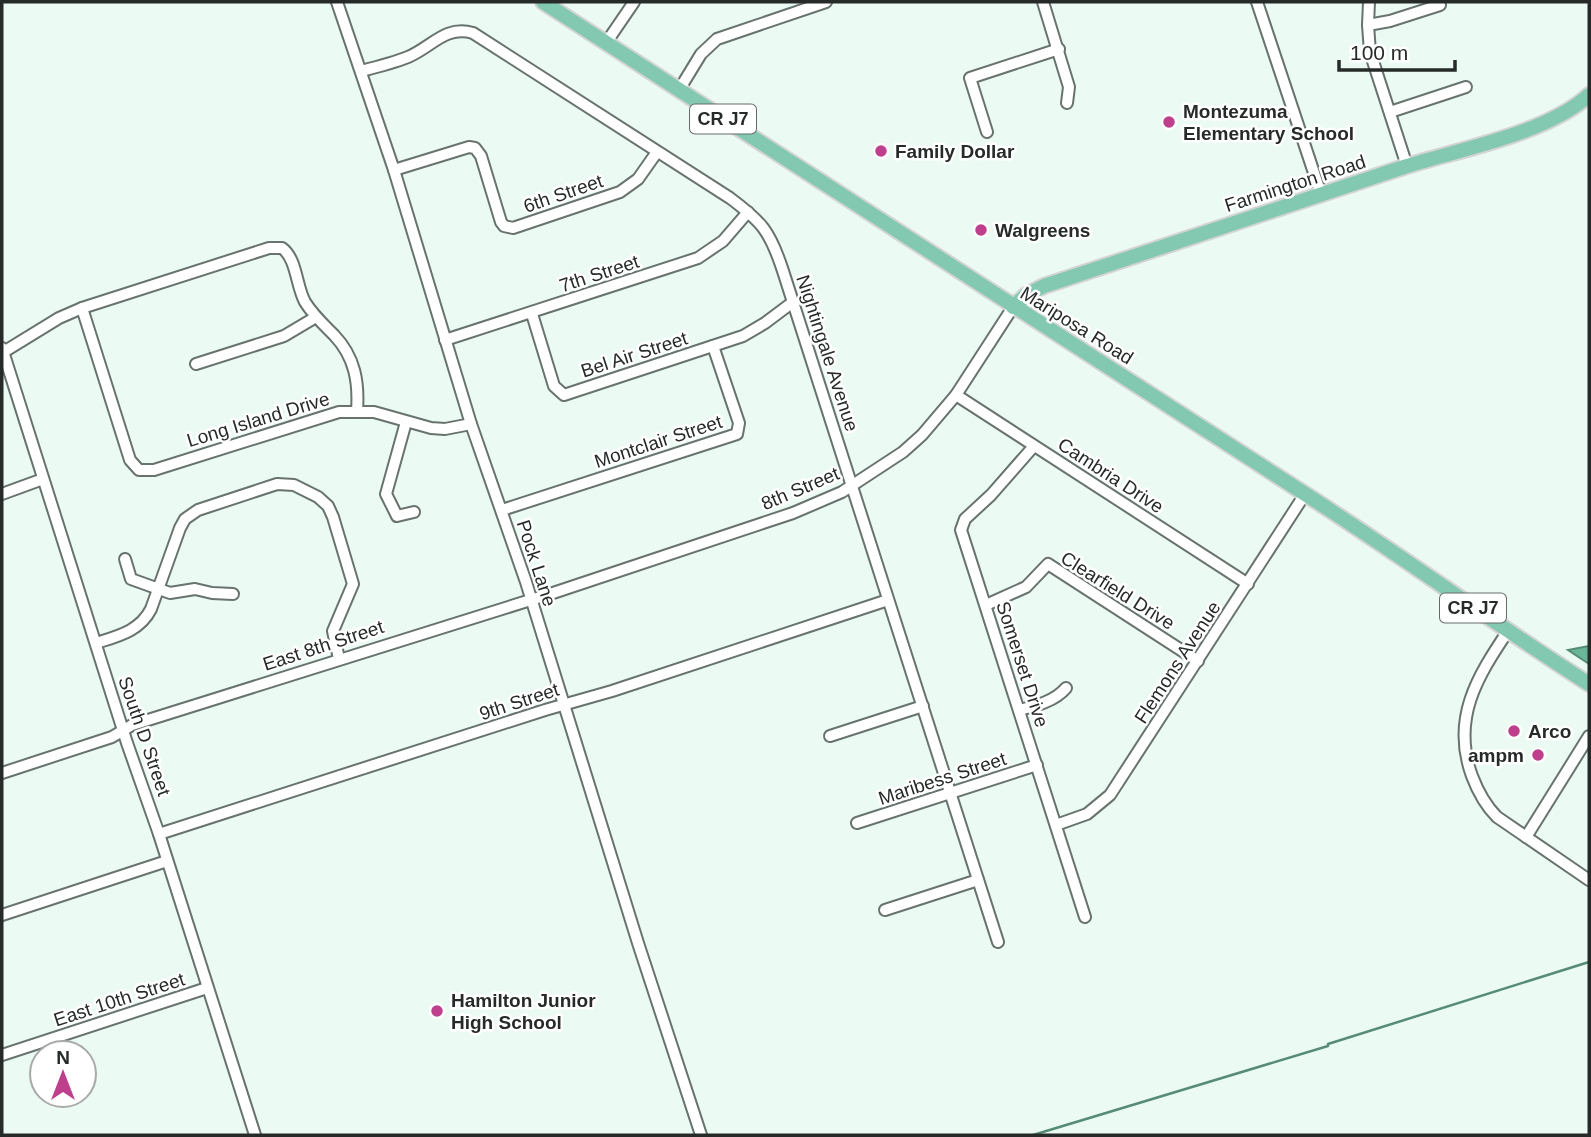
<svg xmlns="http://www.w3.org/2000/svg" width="1591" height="1137" font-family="Helvetica,sans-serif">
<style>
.water{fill:#6bb698;stroke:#568c76;stroke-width:2}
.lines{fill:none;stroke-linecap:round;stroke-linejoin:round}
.stream{stroke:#568c76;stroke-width:2.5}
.minor-casing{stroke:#68736e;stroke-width:14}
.major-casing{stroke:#d4d4d4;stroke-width:18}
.minor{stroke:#fff;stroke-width:10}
.major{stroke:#83c9b2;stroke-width:14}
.poi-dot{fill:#be408d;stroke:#fff;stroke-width:2.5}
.labels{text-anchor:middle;stroke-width:5;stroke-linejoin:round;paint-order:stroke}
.shield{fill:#fff;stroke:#676a68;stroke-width:2}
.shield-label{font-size:18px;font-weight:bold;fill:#262a28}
.poi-label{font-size:19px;font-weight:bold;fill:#262a28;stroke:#fff;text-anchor:start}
.street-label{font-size:19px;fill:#262a28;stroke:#fff}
</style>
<rect width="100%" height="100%" fill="#ecfaf4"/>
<!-- water -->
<path class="water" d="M1589,646v18l-21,-14z"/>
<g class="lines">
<!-- stream -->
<path class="stream" d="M1033,1135l295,-89v-2l261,-82"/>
<!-- minor casing -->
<g class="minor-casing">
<g id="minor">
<path d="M337,2l57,168 77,254 55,158 112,361 63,192"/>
<path d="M1043,2l26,85 -2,16"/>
<path d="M1257,2l64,192"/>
<path d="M1369,2l-1,23 2,27 37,114"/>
<path d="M1368,25l22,-4 50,-16"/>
<path d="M606,43l28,-41"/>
<path d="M361,71c16,-4 32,-8 47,-14 24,-10 37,-32 65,-24l257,165c32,24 40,33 53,73l215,671"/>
<path d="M679,90l22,-36 16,-15 109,-37"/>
<path d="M1390,112l76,-25"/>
<path d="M987,132l-17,-54 89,-29"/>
<path d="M394,170l75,-23 6,1 6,8 20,66 3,4 9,2 107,-36 18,-13 19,-27"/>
<path d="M82,308l48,152 9,10h15l185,-58h35l57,16 14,1 26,-5"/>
<path d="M532,314l22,72 10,9 179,-59 22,-13 28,-21"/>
<path d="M445,340l253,-82 25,-17 25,-29"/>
<path d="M2,348l125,395 32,91 96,301"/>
<path d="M2,353l57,-35 23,-10 187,-60h13c15,11 14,38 23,54 8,13 19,23 29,33 21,22 25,47 23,76"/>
<path d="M196,364l88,-28 32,-19"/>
<path d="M956,395l292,189"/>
<path d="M406,422l-20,72 11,22 17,-4"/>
<path d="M1034,446l-43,49 -26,24 -4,11 124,387"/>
<path d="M2,494l41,-15"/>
<path d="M502,510l235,-76 2,-11 -26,-77"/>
<path d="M125,559l6,20 39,14 25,-4 17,4 21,1"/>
<path d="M986,605l40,-18 22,-23 150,97"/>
<path d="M1508,631c-31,46 -57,88 -36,145 6,16 13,29 25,41l92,63"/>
<path d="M96,643c22,-7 44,-12 55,-34l29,-81 5,-9 13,-9 79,-26 17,1 24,12 10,9 5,11 20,67 -20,47 6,28"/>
<path d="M1019,710c17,-4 36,-9 47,-22"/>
<path d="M830,736l93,-30"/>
<path d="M2,773l110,-36 20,-12 421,-132 240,-80 49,-21 61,-40 19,-17 34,-40 57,-88"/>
<path d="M857,823l180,-58"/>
<path d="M1056,825l31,-11 23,-19 195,-301"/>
<path d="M159,834l386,-124 67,-19 276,-91"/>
<path d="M1526,837l63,-101"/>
<path d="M885,910l93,-30"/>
<path d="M2,915l165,-54"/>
<path d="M2,1055l205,-67"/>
</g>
</g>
<!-- major casing -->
<g class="major-casing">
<g id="major">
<path d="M543,2c253,164 506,327 759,490 97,62 190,130 287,192"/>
<path d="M1013,307l13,-12 18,-9c121,-41 242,-81 363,-120 54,-17 141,-33 182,-71"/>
</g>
</g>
<!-- minor -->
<use href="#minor" class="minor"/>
<!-- major -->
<use href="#major" class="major"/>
</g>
<!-- markers -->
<g class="poi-dot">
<circle cx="1169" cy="122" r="7"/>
<circle cx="881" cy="151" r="7"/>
<circle cx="981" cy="230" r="7"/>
<circle cx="1514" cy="731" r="7"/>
<circle cx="1538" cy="755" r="7"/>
<circle cx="437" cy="1011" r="7"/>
</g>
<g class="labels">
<!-- shield labels -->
<g class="shield">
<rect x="690" y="104.5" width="66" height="29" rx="5"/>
<rect x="1440" y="593.5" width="66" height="29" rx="5"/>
</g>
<g class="shield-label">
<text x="723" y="125">CR J7</text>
<text x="1473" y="614">CR J7</text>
</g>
<!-- poi labels -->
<g class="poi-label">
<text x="1183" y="118">Montezuma<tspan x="1183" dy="22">Elementary School</tspan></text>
<text x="895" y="158">Family Dollar</text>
<text x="995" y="237">Walgreens</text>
<text x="1528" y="738">Arco</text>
<text x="1524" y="762" text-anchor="end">ampm</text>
<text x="451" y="1007">Hamilton Junior<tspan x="451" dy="22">High School</tspan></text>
</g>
<!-- street labels -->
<g class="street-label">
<text transform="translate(1295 183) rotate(-18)" y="7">Farmington Road</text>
<text transform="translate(563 193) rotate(-19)" y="7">6th Street</text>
<text transform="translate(599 273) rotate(-18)" y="7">7th Street</text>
<text transform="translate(1077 325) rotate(32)" y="7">Mariposa Road</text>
<text transform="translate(828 353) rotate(72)" y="7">Nightingale Avenue</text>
<text transform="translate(634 354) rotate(-18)" y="7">Bel Air Street</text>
<text transform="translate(258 419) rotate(-17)" y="7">Long Island Drive</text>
<text transform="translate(658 441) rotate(-18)" y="7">Montclair Street</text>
<text transform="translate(1111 475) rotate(33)" y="7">Cambria Drive</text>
<text transform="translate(800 488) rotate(-23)" y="7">8th Street</text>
<text transform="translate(537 563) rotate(72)" y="7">Pock Lane</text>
<text transform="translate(1118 590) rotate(32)" y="7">Clearfield Drive</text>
<text transform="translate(323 645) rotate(-18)" y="7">East 8th Street</text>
<text transform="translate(1177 662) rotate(-57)" y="7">Flemons Avenue</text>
<text transform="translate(1023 664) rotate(72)" y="7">Somerset Drive</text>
<text transform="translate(519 701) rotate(-18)" y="7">9th Street</text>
<text transform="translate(145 736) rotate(71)" y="7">South D Street</text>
<text transform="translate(942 778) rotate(-18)" y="7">Maribess Street</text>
<text transform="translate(119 999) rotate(-18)" y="7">East 10th Street</text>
</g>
</g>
<!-- border -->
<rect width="1591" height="1137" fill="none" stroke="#262a28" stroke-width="7"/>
<!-- north arrow -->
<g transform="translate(63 1074)"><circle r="33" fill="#ffffff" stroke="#a8aaa9" stroke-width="2"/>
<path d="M0-5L12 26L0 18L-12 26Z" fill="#be408d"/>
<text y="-10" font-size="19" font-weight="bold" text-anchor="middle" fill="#262a28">N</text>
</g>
<!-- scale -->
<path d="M1339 60v10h116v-10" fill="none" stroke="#262a28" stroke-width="3.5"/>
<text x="1350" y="60" font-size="21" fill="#262a28" stroke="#ffffff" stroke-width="5" paint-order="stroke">100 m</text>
</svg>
